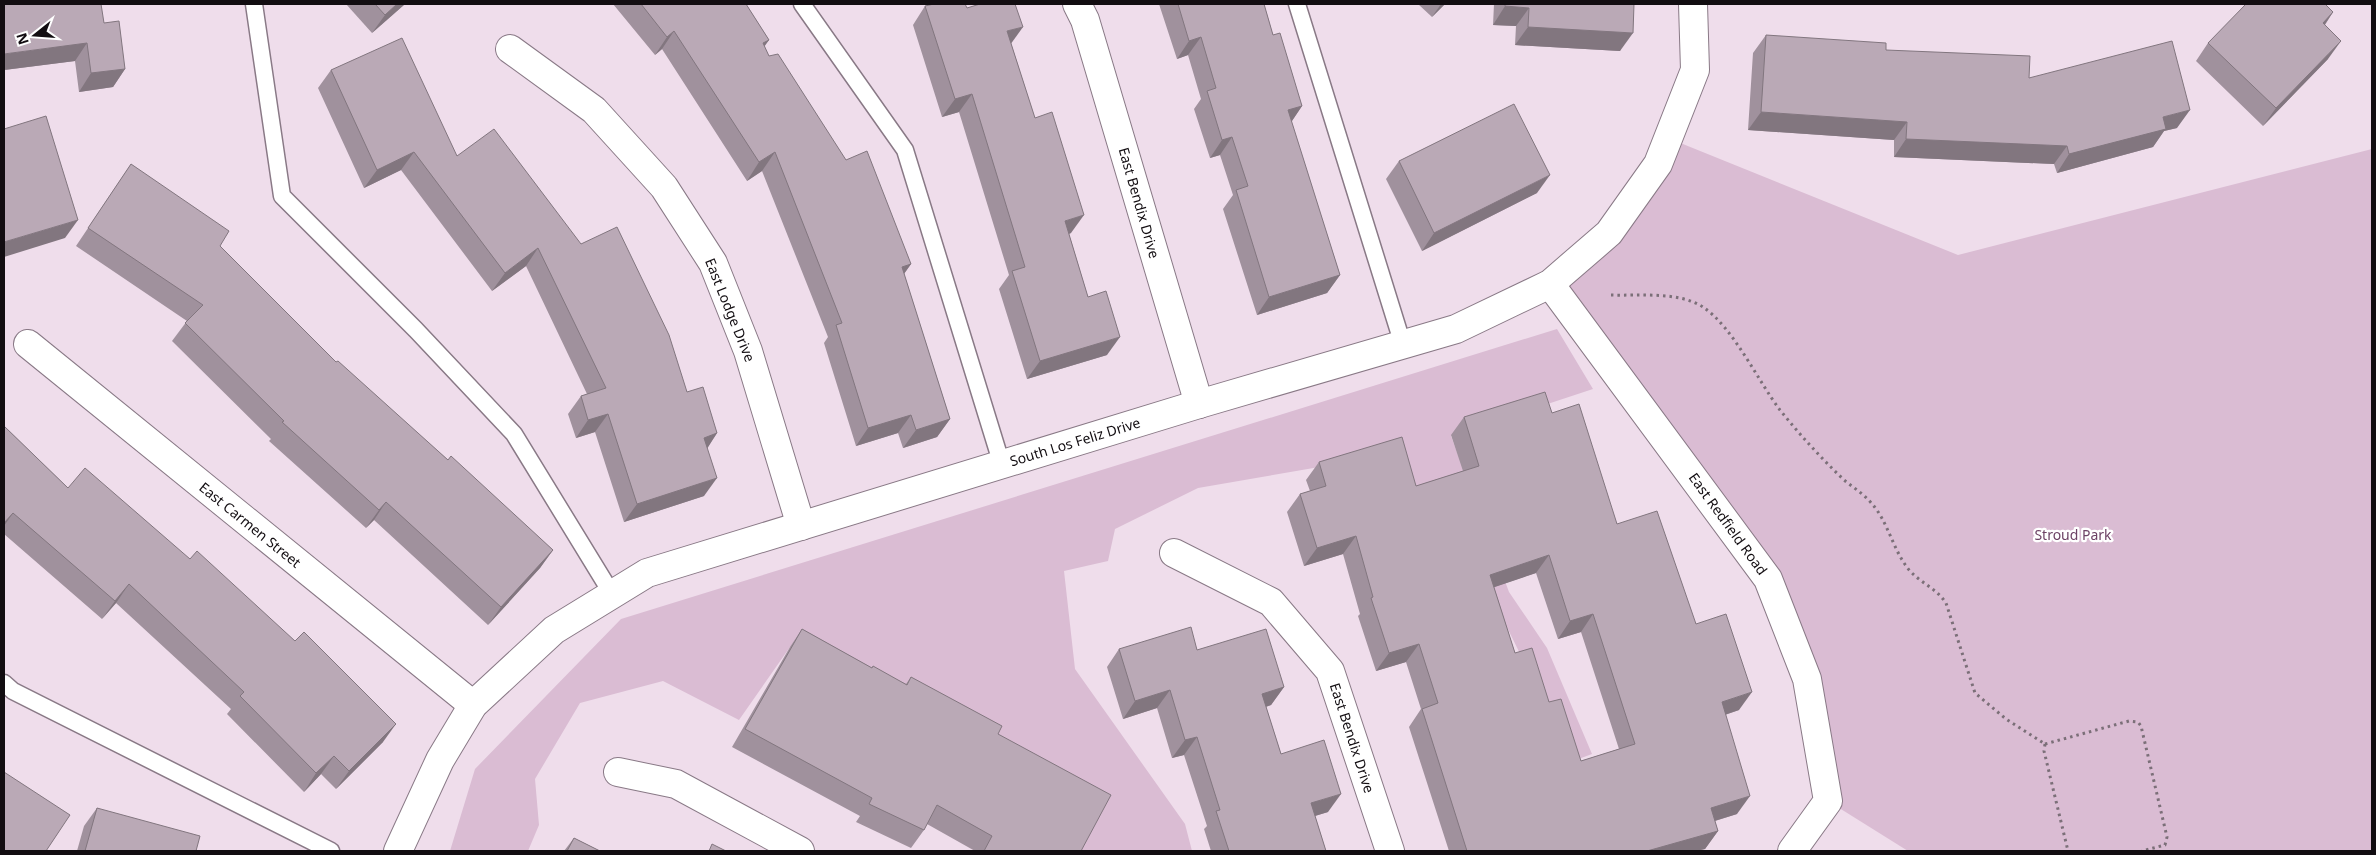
<svg xmlns="http://www.w3.org/2000/svg" width="2376" height="855" font-family="'Noto Sans',sans-serif">
<style>
.green{fill:#dabcd3}
.lines{fill:none;stroke-linecap:round;stroke-linejoin:round}
.service-casing{stroke:#897986;stroke-width:19}
.minor-casing{stroke:#897986;stroke-width:30}
.path{stroke:#7b6f78;stroke-width:3;stroke-dasharray:2.5 4;stroke-linecap:butt}
.service{stroke:#fff;stroke-width:16}
.minor{stroke:#fff;stroke-width:28}
.wall{fill:#a0919d;fill-rule:evenodd}
.shaded-wall{fill:#82767f}
.building{fill:#baa9b6;stroke:#82767f;fill-rule:evenodd}
.labels{text-anchor:middle;stroke-width:4.5;stroke-linejoin:round;paint-order:stroke}
.street-label{font-size:14px;fill:#120d11;stroke:#fff}
.park-label{font-size:14px;fill:#6d4265;stroke:#fff}
</style>
<rect width="100%" height="100%" fill="#efddeb"/>
<!-- green -->
<g class="green">
<path d="M1668,138l290,117 414,-106v702h-464l-80,-50 -60,-222 -218,-295z"/>
<path d="M1557,329l36,60 -142,47 58,156 38,56 45,106 -19,7 -79,-160 -105,-146 -191,33 -83,41 -7,32 -44,10 11,98 110,155 7,27h-114l-288,-204 -51,73 -76,-39 -83,22 -45,76 4,46 -11,26h-78l25,-82 146,-150z"/>
</g>
<g class="lines">
<!-- service casing -->
<g class="service-casing">
<g id="service">
<path d="M254,4l28,192 134,134 98,104 98,160"/>
<path d="M802,4l103,146 97,315"/>
<path d="M1297,4l106,341"/>
<path d="M4,683l9,8 318,160"/>
</g>
</g>
<!-- minor casing -->
<g class="minor-casing">
<g id="minor">
<path d="M1077,4l8,16 114,384"/>
<path d="M510,49l84,61 70,77 49,76 35,88 53,175"/>
<path d="M1550,284l218,295 39,100 21,122 -36,50"/>
<path d="M28,344l445,361"/>
<path d="M1174,553l97,49 59,69 60,180"/>
<path d="M618,772l58,12 124,67"/>
<path d="M398,851l42,-91 33,-55 81,-75 93,-57 552,-169 257,-75 94,-45 59,-51 49,-69 37,-94 -2,-66"/>
</g>
</g>
<!-- path -->
<g class="path">
<path d="M1611,295c28,1 67,-4 92,12 30,20 55,74 77,103 20,25 41,48 64,70 10,8 21,15 29,25 16,19 20,46 37,66 11,12 27,18 36,32l29,90 31,26 39,25"/>
<path d="M2045,744l84,-23 9,1 3,4 26,111 -2,8 -23,6"/>
<path d="M2045,744l-1,7 24,100"/>
</g>
<!-- service -->
<use href="#service" class="service"/>
<!-- minor -->
<use href="#minor" class="minor"/>
</g>
<!-- wall -->
<g class="wall">
<path d="M346,4h59l-33,29z"/>
<path d="M613,4h133l23,36 -5,6 5,10 142,208 -7,10 46,145 -13,18 -34,11 -5,-15 -42,13 -32,-103 4,-6 -66,-166 -15,10 -85,-132 -7,6z"/>
<path d="M1159,4h105l9,31 29,71 -11,16 49,153 -13,18 -70,22 -34,-106 10,-14 -13,-40 -10,3 -16,-49 7,-10 -13,-44 -11,4z"/>
<path d="M1418,4h27l-13,13z"/>
<path d="M1494,4h140l-14,47 -105,-6 1,-19 -23,-1z"/>
<path d="M925,6l42,2 44,35 60,190 -2,1 19,63 19,58 -80,24 -28,-90 10,-14 -50,-163 -17,5 -29,-92z"/>
<path d="M2333,12l-8,13 3,34 -65,67 -67,-65 12,-18z"/>
<path d="M104,23l21,46 -12,18 -34,5 -4,-31 -71,9z"/>
<path d="M1766,35l120,15 143,28 148,50 -13,3 -11,16 -96,26 -3,-9 -160,-7v-17l-146,-10 5,-77z"/>
<path d="M331,70l126,86 230,236 30,41 -10,15 -3,48 -80,26 -29,-90 -19,6 -8,-24 13,-18 6,-2 -61,-128 -34,25 -91,-121 -37,18 -46,-100z"/>
<path d="M1399,161l138,32 -115,58 -36,-72z"/>
<path d="M131,164l89,82 116,116 112,98 105,90 -13,18 -52,57 -114,-105 -8,8 -97,-87 2,-2 -99,-98 15,-20 -111,-75z"/>
<path d="M1552,413l65,111 79,100 43,86 -14,5 12,99 -22,7 3,10 -13,18 -9,2h-247l-40,-124 12,-18 -15,-47 -30,9 -18,-55 2,-2 -17,-60 -39,12 -17,-54 13,-18 10,-3 -4,-11 13,-18 97,24 47,-15 -12,-36 13,-18zM1536,573l22,66 23,-7 38,117 -38,12 -32,-59 -34,-49 -21,-66z"/>
<path d="M4,426l64,62 315,254 -47,47 -15,-15 -17,18 -77,-78 4,-5 -115,-106 -14,16 -98,-85z"/>
<path d="M802,629l70,39 34,16 5,-7 87,57 83,117h-106l-48,-27 -3,6 -13,18 -55,-26 4,-6 -128,-69 58,-100z"/>
<path d="M1119,649l78,1 87,37 -13,18 -5,2 15,47 47,58 -13,4 11,35h-115l-7,-22 3,-3 -23,-71 -12,3 -15,-50 -34,11 -16,-52z"/>
<path d="M97,808l99,43h-119l7,-25z"/>
<path d="M574,838l26,13h-36z"/>
</g>
<!-- shaded-wall -->
<g class="shaded-wall">
<path d="M397,4h8l-33,29 13,-18z"/>
<path d="M1441,4h4l-13,13z"/>
<path d="M1505,6l24,2 -13,18 -23,-1z"/>
<path d="M2333,12l-12,18 2,-7z"/>
<path d="M1023,27l-13,18 -3,-14z"/>
<path d="M1528,27l105,6 -13,18 -105,-6z"/>
<path d="M674,31l-12,18 -7,6 12,-18z"/>
<path d="M1201,37l-13,18 -11,4 12,-18z"/>
<path d="M769,40l-13,18 7,-15z"/>
<path d="M2341,41l-13,18 -65,67 13,-18z"/>
<path d="M87,43l-12,18 -71,9v-16z"/>
<path d="M125,69l-12,18 -34,5 12,-19z"/>
<path d="M972,94l-13,18 -17,5 13,-18z"/>
<path d="M1302,106l-12,18 -2,-14z"/>
<path d="M2190,110l-13,18 -13,3 -11,16 -96,26 12,-19 94,-37z"/>
<path d="M1761,112l146,10 -13,18 -146,-10z"/>
<path d="M1232,137l-12,18 -10,3 12,-18z"/>
<path d="M1906,139l161,7 -13,18 -160,-7z"/>
<path d="M414,152l-13,18 -37,18 13,-18z"/>
<path d="M775,152l-13,19 -15,10 12,-19z"/>
<path d="M1550,175l-13,18 -115,58 12,-18z"/>
<path d="M1084,215l-13,18 -19,6 13,-18z"/>
<path d="M78,220l-13,18 -61,19v-15z"/>
<path d="M538,248l-12,18 -34,25 13,-18z"/>
<path d="M911,264l-13,18 4,-15z"/>
<path d="M1340,275l-13,18 -70,22 12,-18z"/>
<path d="M1120,337l-13,18 -80,24 13,-18z"/>
<path d="M608,414l-13,18 -19,6 12,-18z"/>
<path d="M911,415l-13,18 -42,13 12,-18z"/>
<path d="M950,419l-13,18 -34,11 13,-18z"/>
<path d="M717,433l-12,19 -1,-14z"/>
<path d="M717,478l-13,18 -80,26 13,-18z"/>
<path d="M386,502l-12,18 -8,8 13,-18z"/>
<path d="M13,513l-9,13v-3z"/>
<path d="M1356,536l-13,18 -39,12 13,-18z"/>
<path d="M553,550l-13,18 -52,57 13,-18z"/>
<path d="M1549,555l-13,18 -59,20 13,-18z"/>
<path d="M129,584l-13,19 -14,16 13,-18z"/>
<path d="M1593,614l-12,18 -23,7 12,-18z"/>
<path d="M1419,644l-13,18 -30,9 13,-18z"/>
<path d="M1284,687l-13,18 -22,7 13,-18z"/>
<path d="M1170,690l-13,18 -34,11 12,-18z"/>
<path d="M1752,692l-13,18 -30,10 13,-18z"/>
<path d="M396,724l-13,18 -47,47 13,-18z"/>
<path d="M1197,737l-13,18 -12,3 13,-18z"/>
<path d="M334,756l-13,18 -17,18 12,-19z"/>
<path d="M1341,794l-13,18 -30,9 13,-18z"/>
<path d="M1750,796l-13,18 -39,12 13,-18z"/>
<path d="M1718,831l-13,18 -9,2h-49z"/>
</g>
<!-- building -->
<g class="building">
<path d="M4,4h97l3,19 15,-2 6,48 -34,4 -4,-30 -83,11z"/>
<path d="M375,4h22l-12,11z"/>
<path d="M641,4h105l23,36 -6,3 6,13 9,-2 68,106 21,-9 44,113 -9,3 48,152 -34,11 -5,-15 -43,13 -32,-103 6,-2 -67,-171 -16,10 -85,-131 -7,6z"/>
<path d="M934,4h31l2,4 13,-4h35l8,23 -16,4 28,87 17,-6 32,103 -19,6 23,76 18,-6 14,46 -80,24 -28,-90 13,-4 -53,-173 -17,5 -30,-93z"/>
<path d="M1178,4h86l9,31 7,-2 22,73 -14,4 52,165 -71,22 -33,-107 12,-4 -16,-49 -10,3 -15,-49 9,-3 -15,-51 -12,4z"/>
<path d="M1505,4h129l-1,29 -105,-6 1,-19 -24,-2z"/>
<path d="M2246,4h79l8,8 -10,11 18,18 -65,67 -68,-65z"/>
<path d="M1766,35l120,8v7l144,6 -1,22 143,-37 18,69 -27,7 3,12 -97,25 -2,-8 -161,-7 1,-17 -146,-10z"/>
<path d="M402,38l55,118 37,-27 87,115 36,-17 52,108 18,57 16,-5 14,46 -13,5 13,40 -80,26 -29,-90 -20,6 -7,-24 25,-8 -68,-140 -33,25 -91,-121 -37,18 -46,-100z"/>
<path d="M1514,104l36,71 -116,58 -35,-72z"/>
<path d="M46,116l32,104 -74,22v-113z"/>
<path d="M131,164l98,67 -9,15 116,116 2,-1 110,99 3,-4 102,94 -52,57 -115,-105 -7,8 -97,-88 2,-1 -99,-98 18,-18 -115,-77z"/>
<path d="M1545,392l7,21 27,-9 38,120 40,-13 39,113 30,-10 26,78 -30,10 28,94 -39,12 7,23 -71,20h-180l-45,-142 16,-6 -19,-59 -30,9 -18,-55 2,-1 -17,-61 -39,12 -17,-54 26,-8 -7,-24 83,-25 14,49 63,-20 -15,-49zM1549,555l21,66 23,-7 42,130 -54,17 -20,-62 -12,3 -17,-54 -17,5 -25,-78z"/>
<path d="M4,426l64,62 17,-20 105,91 7,-8 98,90 9,-9 92,92 -47,47 -15,-15 -18,17 -76,-77 4,-4 -115,-108 -14,17 -102,-88 -9,10z"/>
<path d="M1191,627l6,23 69,-21 18,58 -22,7 19,60 43,-14 17,54 -30,9 15,48h-97l-13,-40 4,-1 -23,-73 -12,3 -15,-50 -35,11 -16,-52z"/>
<path d="M802,629l70,39 1,-2 34,19 4,-8 91,49 -4,8 113,61 -30,56h-97l8,-15 -55,-31 -13,25 -55,-26 3,-6 -127,-69z"/>
<path d="M4,772l66,43 -24,36h-42z"/>
<path d="M97,808l103,28 -4,15h-111z"/>
<path d="M574,838l26,13h-33z"/>
<path d="M712,844l14,7h-17z"/>
</g>
<g class="labels">
<!-- street labels -->
<g class="street-label">
<text transform="translate(1139 203) rotate(74)" y="5">East Bendix Drive</text>
<text transform="translate(730 310) rotate(68)" y="5">East Lodge Drive</text>
<text transform="translate(1075 442) rotate(-17)" y="5">South Los Feliz Drive</text>
<text transform="translate(1728 524) rotate(54)" y="5">East Redfield Road</text>
<text transform="translate(250 525) rotate(39)" y="5">East Carmen Street</text>
<text transform="translate(1352 738) rotate(72)" y="5">East Bendix Drive</text>
</g>
<!-- park labels -->
<g class="park-label">
<text x="2073" y="540">Stroud Park</text>
</g>
</g>
<!-- border -->
<rect width="2376" height="855" fill="none" stroke="#120d11" stroke-width="10"/>
<!-- north arrow -->
<g transform="translate(35 35) rotate(253)" stroke="#ffffff" stroke-width="4" paint-order="stroke">
<path d="M0-4L9 19L0 12L-9 19Z" fill="#120d11"/>
<text y="-8" font-size="14" font-weight="bold" text-anchor="middle" fill="#120d11">N</text>
</g>
</svg>
